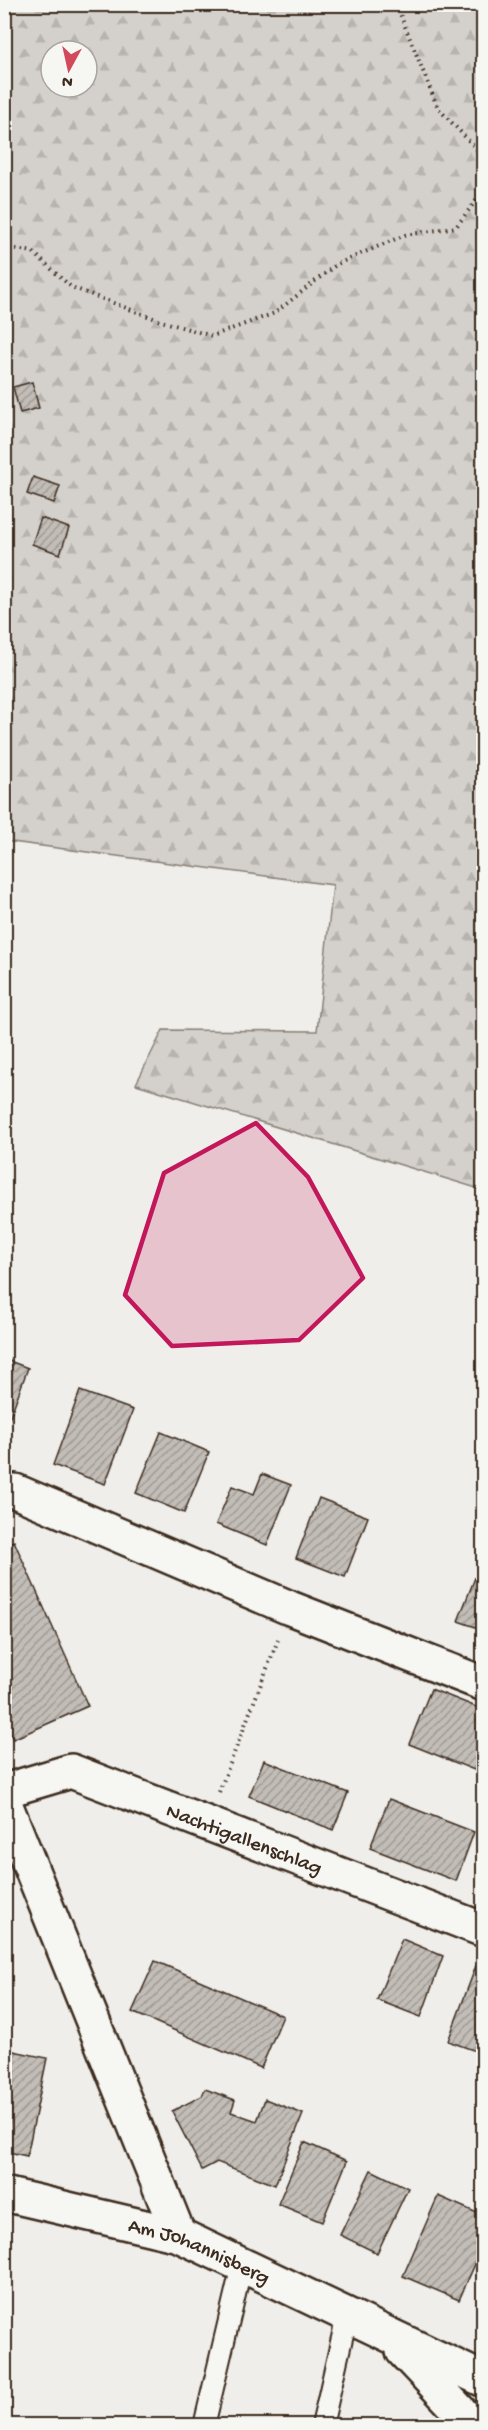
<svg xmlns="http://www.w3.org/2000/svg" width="488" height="2430" font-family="'Gochi Hand',sans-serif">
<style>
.forest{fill:url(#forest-firs);stroke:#887e75;stroke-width:1.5;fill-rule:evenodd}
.building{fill:url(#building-hatch);stroke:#3b2a1e;stroke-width:1.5}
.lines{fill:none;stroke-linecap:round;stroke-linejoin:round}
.service-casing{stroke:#3b2a1e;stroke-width:24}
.minor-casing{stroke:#3b2a1e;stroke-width:38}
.path{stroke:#3b2a1e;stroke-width:4;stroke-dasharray:1.5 4.5;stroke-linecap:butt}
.service{stroke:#f6f6f2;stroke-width:20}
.minor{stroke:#f6f6f2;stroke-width:33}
.marked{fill:#c2185b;fill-opacity:0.2;stroke:#c2185b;stroke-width:4.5;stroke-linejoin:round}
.labels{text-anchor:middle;stroke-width:4.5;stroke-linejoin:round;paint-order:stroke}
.street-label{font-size:21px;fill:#3b2a1e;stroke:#f6f6f2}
</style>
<defs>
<pattern id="forest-firs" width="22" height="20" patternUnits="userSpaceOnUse" patternTransform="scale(1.5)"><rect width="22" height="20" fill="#d4d1cc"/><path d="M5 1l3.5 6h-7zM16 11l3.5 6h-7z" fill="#b7b4af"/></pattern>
<pattern id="building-hatch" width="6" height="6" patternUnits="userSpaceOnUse" patternTransform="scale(1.5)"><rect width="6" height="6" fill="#c2bdb7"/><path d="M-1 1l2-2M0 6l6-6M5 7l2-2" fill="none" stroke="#9f9a94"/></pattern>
</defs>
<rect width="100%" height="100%" fill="#efeeea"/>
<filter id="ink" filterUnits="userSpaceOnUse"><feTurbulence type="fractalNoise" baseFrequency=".0167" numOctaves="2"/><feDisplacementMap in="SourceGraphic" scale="12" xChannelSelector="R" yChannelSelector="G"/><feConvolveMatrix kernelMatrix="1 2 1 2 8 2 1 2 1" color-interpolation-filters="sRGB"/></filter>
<g filter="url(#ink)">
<!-- forest -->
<path class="forest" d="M5,5h478v1185l-347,-106 27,-54 154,1 16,-146 -328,-44zM51,51h36v36h-36z"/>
<!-- building -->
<g class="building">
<path d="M32,382l7,26 -19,5 -7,-26z"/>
<path d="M33,477l27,9 -6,17 -27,-9z"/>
<path d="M41,518l28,10 -9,26 -28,-10z"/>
<path d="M4,1359l24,9 -24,65z"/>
<path d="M80,1391l53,19 -28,74 -52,-19z"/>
<path d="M161,1432l48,20 -25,61 -48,-20z"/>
<path d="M262,1474l29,11 -24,60 -51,-21 16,-38 22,8z"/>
<path d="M319,1498l49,19 -23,60 -49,-19z"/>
<path d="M14,1541l74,165 -75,33 -9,-18v-176z"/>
<path d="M478,1570l6,2v58l-26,-9z"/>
<path d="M431,1689l53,21v64l-75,-30z"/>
<path d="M264,1760l84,33 -15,37 -84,-34z"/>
<path d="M389,1799l85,33 -18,49 -86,-33z"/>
<path d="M402,1939l41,17 -22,61 -44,-17z"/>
<path d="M155,1961l128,55 -22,52 -129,-56z"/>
<path d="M476,1966l8,3v85l-36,-13z"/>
<path d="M4,2049l43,9 -20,98 -23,-5z"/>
<path d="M205,2089l30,11 -4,12 26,9 8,-22 38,15 -28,71 -58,-23 -15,8 -30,-59 30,-15z"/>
<path d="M304,2142l43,19 -25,61 -44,-18z"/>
<path d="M371,2170l37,18 -31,65 -37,-18z"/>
<path d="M438,2196l46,20v28l-25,56 -56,-24z"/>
</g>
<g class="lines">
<!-- service casing -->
<g class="service-casing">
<g id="service">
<path d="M204,2426l38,-161"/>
<path d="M322,2426l25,-110"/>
</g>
</g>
<!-- minor casing -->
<g class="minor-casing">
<g id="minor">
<path d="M15,1491l275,117 194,76"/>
<path id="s1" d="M4,1791l67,-20 413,159"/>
<path d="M4,1801l175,434"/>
<path id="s2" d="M4,2194l175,41 305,145"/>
<path d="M403,2351l71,75"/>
</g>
</g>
<!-- path -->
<g class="path">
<path d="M396,4l42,104 46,49"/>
<path d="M4,247l29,5 38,35 90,34 51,15 63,-23 62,-49 68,-29 51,-8 28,-37"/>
<path d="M219,1792l59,-152"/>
</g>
<!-- service -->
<use href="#service" class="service"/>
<!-- minor -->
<use href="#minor" class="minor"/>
</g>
</g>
<!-- marked area -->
<path class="marked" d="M256,1123l52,54 55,101 -64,62 -127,6 -47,-51 39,-122z"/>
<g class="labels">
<!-- street labels -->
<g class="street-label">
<text dy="7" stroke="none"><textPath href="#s1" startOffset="256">Nachtigallenschlag</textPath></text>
<text dy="7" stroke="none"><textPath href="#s2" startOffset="204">Am Johannisberg</textPath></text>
</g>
</g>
<!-- margin -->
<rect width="488" height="2430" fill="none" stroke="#f6f6f2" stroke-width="24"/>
<rect x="12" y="12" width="464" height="2406" fill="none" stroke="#3b2a1e" stroke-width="2" filter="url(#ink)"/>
<!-- north arrow -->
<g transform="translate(69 69) rotate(188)"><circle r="28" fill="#f6f6f2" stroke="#aba49d" stroke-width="1.5"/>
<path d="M0-4.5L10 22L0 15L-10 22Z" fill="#d1495b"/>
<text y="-9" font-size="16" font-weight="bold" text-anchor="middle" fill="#3b2a1e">N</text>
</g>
</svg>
